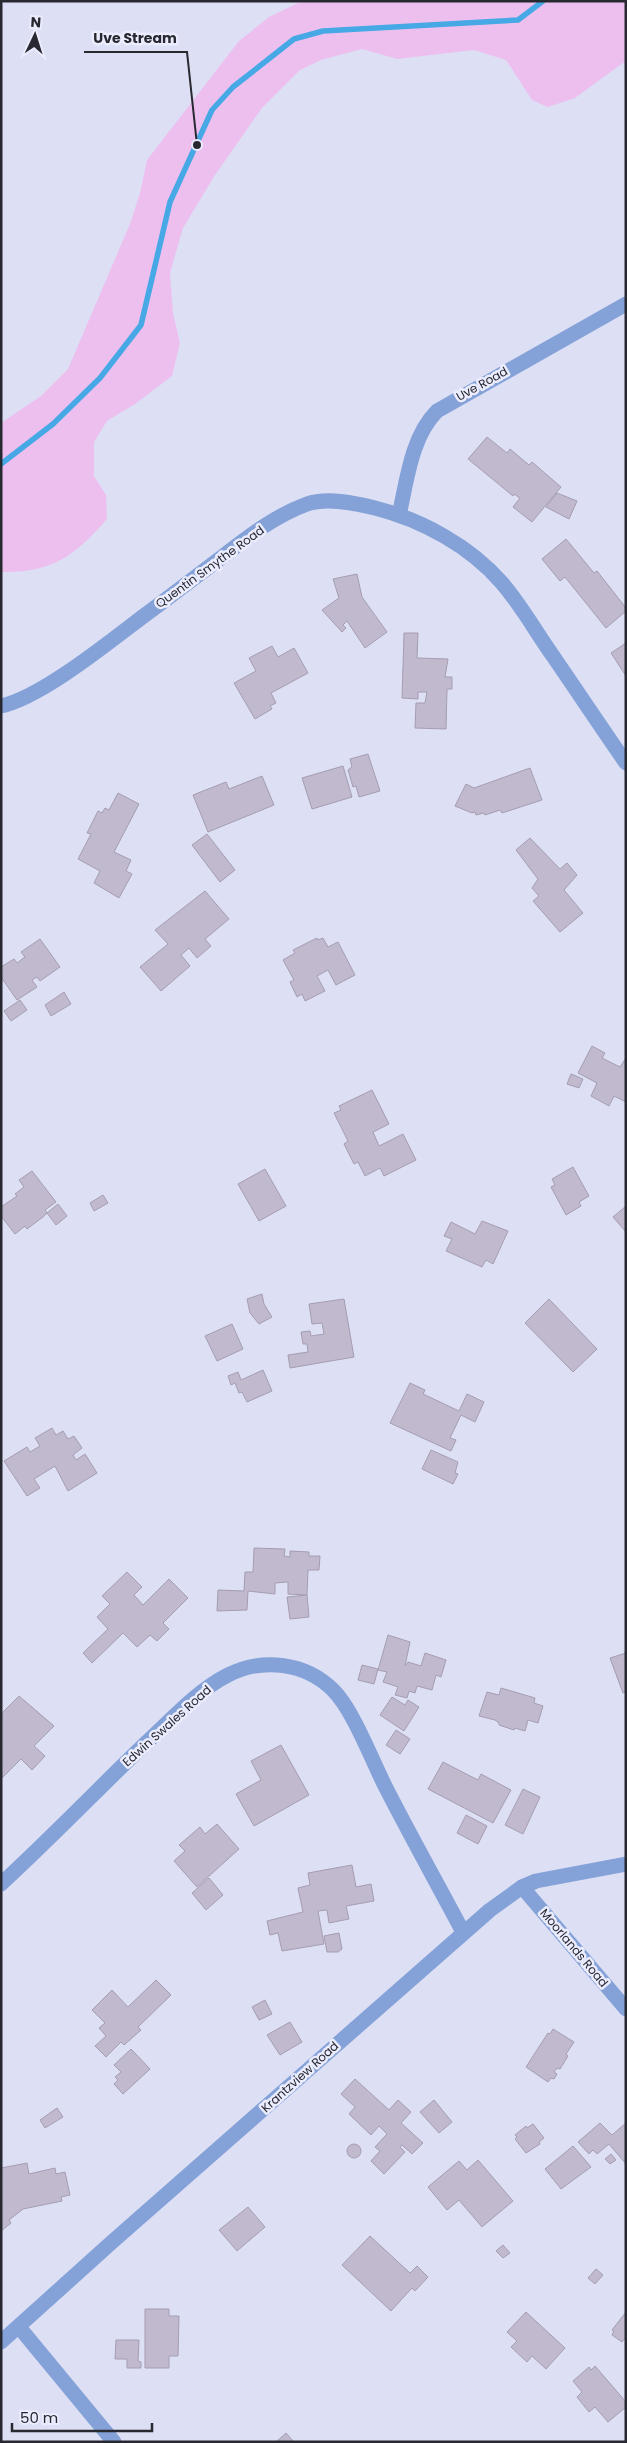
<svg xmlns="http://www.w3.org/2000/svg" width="627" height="2443" font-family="Poppins,sans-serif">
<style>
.green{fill:#edbfef}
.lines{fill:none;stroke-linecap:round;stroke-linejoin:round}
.stream{stroke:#46a8e5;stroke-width:5.5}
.building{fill:#c1b9ce;stroke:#a59db1}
.street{stroke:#84a2d7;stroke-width:15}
.labels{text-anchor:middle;stroke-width:5;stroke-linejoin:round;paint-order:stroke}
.street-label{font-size:12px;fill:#272830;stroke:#ebecfe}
.leader{fill:none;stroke:#272830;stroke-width:2}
.callout-dot{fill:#272830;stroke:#ebecfe;stroke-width:2}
.callout-label{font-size:14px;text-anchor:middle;font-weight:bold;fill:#272830;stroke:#ebecfe;stroke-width:5;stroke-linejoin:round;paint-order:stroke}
</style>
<rect width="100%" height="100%" fill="#dddff5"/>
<!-- green -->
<path class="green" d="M321,1h305v63l-3,-1 -48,35 -27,9 -16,-7 -26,-40 -32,-10 -77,9 -35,-10 -41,11 -21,10 -38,38 -47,67 -32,53 -13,45 3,40 7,30 -8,33 -37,28 -28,17 -13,21v34l12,19 1,24c-32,37 -55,54 -106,53v-149l40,-27 27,-27 62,-145 10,-31 7,-33 92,-119 30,-24 29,-14z"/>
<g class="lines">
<!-- stream -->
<path class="stream" d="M1,464l52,-40 47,-46 41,-53 29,-123 42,-92 21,-23 61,-48 29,-8 195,-11 25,-19"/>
</g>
<!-- building -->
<g class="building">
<path d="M487,437l20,16 3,-4 19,16 3,-3 29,25 -29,35 -19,-15 7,-9 -6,-4 -1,2 -45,-37z"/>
<path d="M557,493l20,8 -8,18 -23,-12z"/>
<path d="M566,539l28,34 3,-2 29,37v3l-20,17 -41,-51 -5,4 -18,-22z"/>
<path d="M357,574l5,23 25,35 -22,16 -18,-27 -4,4 3,3 -4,4 -20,-22 17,-12 -6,-19z"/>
<path d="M404,633h14l-1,25 31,1 -3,18h7v12h-5l-1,40 -31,-1 1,-25h9l2,-11h-9v7l-16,-1z"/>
<path d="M626,643v33l-15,-23z"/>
<path d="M272,646l6,11 16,-9 14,25 -37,20 5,10 -6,3 2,3 -17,10 -21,-36 22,-12 -7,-13z"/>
<path d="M368,754l12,37 -21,6 -3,-11 -3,1 -5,-17 4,-3 -2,-8z"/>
<path d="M343,766l9,31 -40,12 -10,-31z"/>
<path d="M530,768l12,32 -40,13 -2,-3 -15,5 -1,-2 -8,2 -1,-3 -3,1 -17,-7 11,-22 8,4z"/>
<path d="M262,776l12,29 -66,27 -15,-37 33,-13 3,7z"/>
<path d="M118,793l21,11 -25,48 17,8 -5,11 6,3 -13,24 -25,-15 6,-12 -22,-12 13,-25 -4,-1 11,-22 4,2 3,-5 4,2z"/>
<path d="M207,834l28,36 -15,12 -28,-37z"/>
<path d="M530,838l30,31 7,-6 10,12 -13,15 19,23 -23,19 -27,-31 6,-5 -7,-8 6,-9 -22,-29z"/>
<path d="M205,891l24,28 -24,20 6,7 -14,12 -8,-10 -8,7 9,11 -29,25 -21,-24 28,-23 -13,-14z"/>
<path d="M317,938l1,2 5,-2 5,9 10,-5 17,33 -19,10 -8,-15 -11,6 8,15 -20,10 -3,-7 -5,3 -7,-15 4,-2 -11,-20 12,-7 -2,-3z"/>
<path d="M40,939l20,28 -20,14 -3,-4 -5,3 5,7 -20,13 -16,-23v-10l13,-8 3,4 8,-6 -4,-5z"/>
<path d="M64,992l7,12 -20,12 -6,-11z"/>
<path d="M20,1000l7,10 -16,11 -7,-10z"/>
<path d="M592,1046l13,7 -3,5 18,9 6,-9v44l-12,-6 -5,10 -18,-10 6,-13 -19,-10z"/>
<path d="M571,1074l12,5 -4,9 -12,-4z"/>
<path d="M372,1090l17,34 -16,8 6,14 24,-12 13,26 -32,16 -4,-8 -15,8 -7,-14 -4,2 -10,-20 4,-3 -14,-28 7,-3 -2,-4z"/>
<path d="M573,1167l16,29 -10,6 2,4 -15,9 -15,-28 4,-2 -3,-6z"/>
<path d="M265,1169l21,37 -27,15 -21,-37z"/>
<path d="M32,1171l24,31 -11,8 2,3 -4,4 -16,12 -2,-3 -10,8 -14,-18v-9l16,-11 -2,-2 9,-7 -5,-7z"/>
<path d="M103,1195l5,8 -14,8 -4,-8z"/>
<path d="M58,1204l9,12 -11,9 -9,-12z"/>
<path d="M626,1206v26l-13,-15z"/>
<path d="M482,1221l26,10 -15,33 -7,-4 -4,7 -36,-16 6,-12 -8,-3 7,-14 24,12z"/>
<path d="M262,1294l2,10 8,13 -13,7 -9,-11 -3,-14z"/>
<path d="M344,1299l10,58 -64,11 -2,-13 20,-3 -1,-8h-4l-2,-12 9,-1 1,5 13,-2 -2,-11 -10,1 -3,-20z"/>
<path d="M549,1299l48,50 -24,23 -48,-49z"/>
<path d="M232,1324l11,25 -26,12 -12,-25z"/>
<path d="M263,1370l9,21 -25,11 -5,-10 -3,1 -4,-10 -4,2 -3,-9 10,-4 3,8z"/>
<path d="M410,1383l15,7 -2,4 36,17 8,-17 17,8 -9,20 -14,-7 -11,23 6,2 -5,11 -61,-28z"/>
<path d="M52,1428l4,7 7,-4 5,8 6,-3 8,12 -9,7 3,5 9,-6 12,19 -29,18 -13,-25 -21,13 6,9 -13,8 -23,-35 23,-14 3,5 10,-6 -5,-8z"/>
<path d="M431,1450l27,12 -3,11 3,1 -5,10 -31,-15z"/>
<path d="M254,1548l31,1 -1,7 6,1v-6l19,1v4h11l-1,14h-11l-1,25 -19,-1v-12l-13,1v11l-27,-3 -1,19 -30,1 1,-21 26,1 1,-19h8z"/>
<path d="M127,1572l15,15 -8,8 9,10 26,-26 19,19 -25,25 6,6 -12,12 -7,-6 -13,12 -14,-14 -31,30 -9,-10 25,-24 -11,-12 13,-13 -8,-8z"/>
<path d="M307,1595l2,22 -19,2 -3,-22z"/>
<path d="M388,1635l22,7 -5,24 3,-4 13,4 4,-13 21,7 -5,17 -5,-2 -4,15 -15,-4 -2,7 -6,-2 -2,7 -12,-3 3,-8 -15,-5 4,-10 -9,-2z"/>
<path d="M626,1653v39l-3,1 -13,-35z"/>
<path d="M362,1665l16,4 -4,15 -16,-4z"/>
<path d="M501,1688l34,10 -1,5 9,3 -5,17 -10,-3 -3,11 -10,-3 -1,2 -15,-5v-2l-4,-3 -16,-4 8,-24 12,3z"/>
<path d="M19,1696l35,30 -20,20 11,10 -13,14 -11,-11 -20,20v-65z"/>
<path d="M392,1697l13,8 3,-5 11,7 -15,24 -24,-16z"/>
<path d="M396,1730l14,9 -10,15 -14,-9z"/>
<path d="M281,1745l28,50 -55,31 -18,-32 25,-14 -10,-19z"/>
<path d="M443,1762l35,18 3,-6 30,16 -18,33 -65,-34z"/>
<path d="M523,1789l17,8 -17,37 -18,-9z"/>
<path d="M466,1815l21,11 -9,18 -21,-11z"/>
<path d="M217,1824l22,25 -42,38 -23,-26 11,-10 -6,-6 21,-18 5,7z"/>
<path d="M352,1865l4,22 15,-3 3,17 -28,5 3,13 -20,4 -2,-13 -9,1 6,33 -42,7 -4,-18 -8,2 -3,-14 36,-9 -5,-24 12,-3 -2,-12z"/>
<path d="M209,1878l14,17 -17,15 -14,-17z"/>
<path d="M339,1933l3,16 -4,3h-11l-3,-16z"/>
<path d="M156,1980l15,15 -33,32 3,3 -17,15 -3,-3 -15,15 -11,-11 11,-10 -7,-8 6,-5 -13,-13 20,-20 16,17z"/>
<path d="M265,2000l7,14 -13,6 -7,-13z"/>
<path d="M290,2022l12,20 -22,13 -13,-20z"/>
<path d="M553,2029l21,13 -8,12 2,2 -8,13 -3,-1 -3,4 3,2 -3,5 -3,-1 -3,4 -22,-15 22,-34 2,1z"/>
<path d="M131,2049l19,20 -27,25 -9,-10 4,-4 -3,-3 6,-5 -7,-7z"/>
<path d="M355,2079l34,31 9,-10 13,12 -10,11 22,20 -11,11 -10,-9 -2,2 5,5 -21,22 -13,-13 9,-10 -5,-4 12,-13 -8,-8 -8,9 -22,-21 6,-7 -14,-13z"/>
<path d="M434,2100l18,22 -13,11 -19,-21z"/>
<path d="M57,2108l6,9 -18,11 -5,-8z"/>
<path d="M600,2123l12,12 14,-12v41l-17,-20 -12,10 -4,-4 -4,4 -11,-12z"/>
<path d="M533,2124l11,14 -5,4 1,2 -14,9 -11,-14 2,-2 -2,-2 11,-9 1,2z"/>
<circle cx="354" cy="2151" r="7"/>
<path d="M573,2146l18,21 -30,22 -16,-20z"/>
<path d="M611,2154l5,6 -6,4 -5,-5z"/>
<path d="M478,2160l35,41 -31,26 -23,-27 -12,10 -19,-23 31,-26 8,9z"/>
<path d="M27,2163l2,11 26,-6 1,6 9,-2 5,23 -9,2 1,4 -39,8 -14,11 2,3 -10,8v-63z"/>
<path d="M248,2207l17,20 -28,24 -18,-21z"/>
<path d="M370,2236l40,37 7,-7 11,11 -13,14 -3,-3 -21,23 -49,-46z"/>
<path d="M503,2245l7,8 -7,5 -7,-7z"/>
<path d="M596,2269l7,6 -8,9 -7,-6z"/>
<path d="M145,2309h24v7h10l-1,40h-9v12h-24z"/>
<path d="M526,2312l39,36 -19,21 -14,-13 -5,6 -16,-15 6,-6 -10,-9z"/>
<path d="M626,2312v28l-2,-1 -2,3 -10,-7 2,-4 -2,-1z"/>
<path d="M116,2340h23l-1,21 3,1v6h-14v-9h-12z"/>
<path d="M595,2366l31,36v5l-18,15 -13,-15 -6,5 -12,-15 5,-5 -9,-11 16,-14 2,3z"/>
<path d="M286,2433l8,9h-18z"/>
</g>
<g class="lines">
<!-- street -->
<g class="street">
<path d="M399,515c8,-34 12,-78 38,-104l189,-107"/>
<path d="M1,706c39,-8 107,-63 140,-88 26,-19 52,-39 77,-58 27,-21 56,-44 89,-56 20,-7 48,-1 68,4 47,12 95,38 127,75 19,22 34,49 51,73 24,35 48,71 73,107"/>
<path d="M1,1884c50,-46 97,-95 146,-142 25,-23 51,-52 81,-67 35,-18 78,-12 105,15 19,18 39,70 52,96 25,49 52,97 78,146"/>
<path d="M522,1887l104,122"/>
<path d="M19,2327l95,115"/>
<path d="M1,2342l111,-100 378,-332 32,-23 14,-6 90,-17"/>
</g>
</g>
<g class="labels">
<!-- street labels -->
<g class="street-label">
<text transform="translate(482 384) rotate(-29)" y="4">Uve Road</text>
<text transform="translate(210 567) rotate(-36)" y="4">Quentin Smythe Road</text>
<text transform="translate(167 1726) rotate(-42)" y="4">Edwin Swales Road</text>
<text transform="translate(574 1948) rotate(50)" y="4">Moorlands Road</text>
<text transform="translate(300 2077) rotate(-42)" y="4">Krantzview Road</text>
</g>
</g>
<!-- callouts -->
<path class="leader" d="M197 145L187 52H84"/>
<circle class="callout-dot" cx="197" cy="145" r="5"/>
<g class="callout-label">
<text x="135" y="43">Uve Stream</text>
</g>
<!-- border -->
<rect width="627" height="2443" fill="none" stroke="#272830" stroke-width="5"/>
<!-- north arrow -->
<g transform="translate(35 35) rotate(4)" stroke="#ebecfe" stroke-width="4" paint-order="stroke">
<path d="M0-4L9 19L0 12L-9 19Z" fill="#272830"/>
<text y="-8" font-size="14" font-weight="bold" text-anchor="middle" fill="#272830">N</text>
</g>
<!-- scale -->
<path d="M12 2423v8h140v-8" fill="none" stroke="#272830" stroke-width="2.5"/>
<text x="20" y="2423" font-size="15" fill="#272830" stroke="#ebecfe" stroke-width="4" paint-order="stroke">50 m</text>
</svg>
